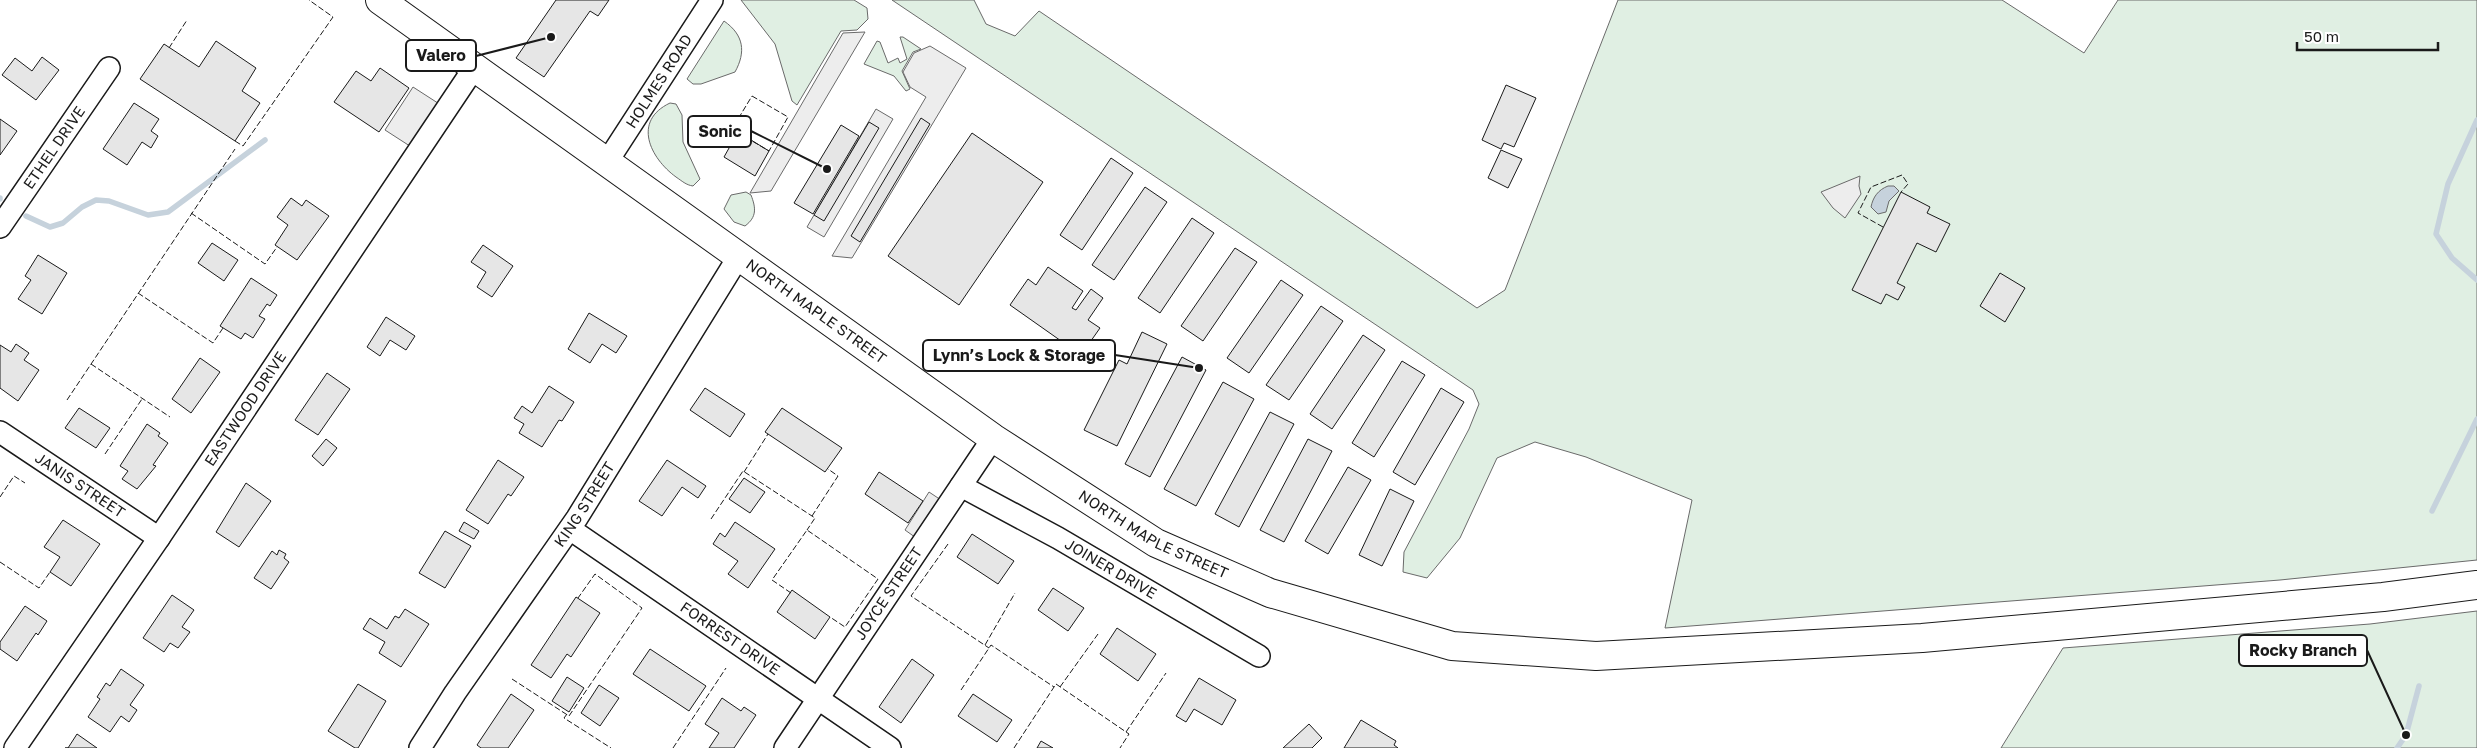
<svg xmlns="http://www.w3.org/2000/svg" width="2477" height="748" font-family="'Golos Text',sans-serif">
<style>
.green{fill:#e0efe3;stroke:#6a6a6a}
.parking{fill:#ededed;stroke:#6a6a6a}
.water{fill:#c6d2dc;stroke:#6a6a6a}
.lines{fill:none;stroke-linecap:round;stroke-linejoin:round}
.stream{stroke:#c6d2dc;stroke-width:5.5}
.building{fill:#e6e6e6;stroke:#1a1a1a}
.minor-casing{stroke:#1a1a1a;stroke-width:24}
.major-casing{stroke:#1a1a1a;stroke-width:30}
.minor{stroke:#fff;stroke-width:21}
.major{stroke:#fff;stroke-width:28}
.fence{stroke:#1a1a1a;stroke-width:1;stroke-dasharray:6 2.5;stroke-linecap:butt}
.labels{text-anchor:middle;stroke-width:4;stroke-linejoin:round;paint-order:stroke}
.street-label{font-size:15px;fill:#1a1a1a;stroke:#fff}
.leader{fill:none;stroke:#1a1a1a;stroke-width:2}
.callout-dot{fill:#1a1a1a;stroke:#fff;stroke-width:2}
.callout{fill:#fff;stroke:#1a1a1a;stroke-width:2}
.callout-label{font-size:16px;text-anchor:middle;font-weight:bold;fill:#1a1a1a}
</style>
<rect width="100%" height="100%" fill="#fff"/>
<!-- green -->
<g class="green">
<path d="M741,0h113l13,8 1,11 -11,11 -16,1 -44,74 -5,-4 -17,-57z"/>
<path d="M892,0h82l12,24 29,12 24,-25 438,297 28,-18 113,-290h384l82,53 34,-53h359v560l-197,20 -615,48 27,-128 -106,-43 -51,-15 -38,16 -37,80 -33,40 -24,-6 1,-20 65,-123 10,-25 -6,-14z"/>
<path d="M724,21c20,14 22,31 11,51l-34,12h-8l-6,-5z"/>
<path d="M900,37h3l18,12 -8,3 -11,19 8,18 -4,2 -12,-15 -30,-12 13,-23 3,1 8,21 10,-5 2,5 7,-4z"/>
<path d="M670,103l6,1 6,11 1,27 17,37 -7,7c-7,-1 -11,-5 -17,-9 -26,-19 -44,-56 -6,-74z"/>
<path d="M746,192l5,3c5,13 6,22 -6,31l-11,-4 -10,-13 7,-14z"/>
<path d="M2477,611v137h-476l62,-100 307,-24z"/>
</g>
<!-- parking -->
<g class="parking">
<path d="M865,32l-94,159 -21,2 93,-160z"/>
<path d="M930,46l36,22 -114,190 -20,-2 94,-159 -16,-10 -7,-15 11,-19z"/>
<path d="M413,87l31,20 -28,43 -31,-20z"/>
<path d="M876,109l17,10 -69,118 -17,-10z"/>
<path d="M1860,176l-1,10 2,8 -16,24 -12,-10 -12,-16z"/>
<path d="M929,492l15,10 -25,38 -14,-10z"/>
</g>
<!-- water -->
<path class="water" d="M1888,186h6l5,5 -10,10 -3,11 -8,2 -7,-7c2,-10 7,-17 17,-21z"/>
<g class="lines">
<!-- stream -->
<g class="stream">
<path d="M2477,120l-29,64 -12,50 16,24 25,22"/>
<path d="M0,198v1"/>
<path d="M26,216l24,11 13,-4 19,-16 14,-7 13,1 39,14 20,-3 97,-72"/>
<path d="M2432,511l45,-92"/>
<path d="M2397,748l9,-13 13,-49"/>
</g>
</g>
<!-- building -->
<g class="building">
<path d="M556,0h53l-11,16 -8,-5 -46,66 -28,-19z"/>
<path d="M216,41l40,27 -14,23 18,12 -25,38 -95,-62 24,-35 35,23z"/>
<path d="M42,57l17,13 -23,30 -34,-25 13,-17 17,13z"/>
<path d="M380,68l29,20 -30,44 -45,-30 22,-31 15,10z"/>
<path d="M1506,85l30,13 -22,49 -10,-4 -3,6 -19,-9z"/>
<path d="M134,103l25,16 -8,12 7,5 -7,12 -9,-6 -15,23 -24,-16z"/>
<path d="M921,118l9,6 -70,118 -9,-6z"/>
<path d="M0,119l17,12 -17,24z"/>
<path d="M869,122l10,6 -55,93 -10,-6z"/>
<path d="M841,125l18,11 -46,78 -19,-11z"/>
<path d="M738,132l31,19 -14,25 -31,-19z"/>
<path d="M972,133l71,49 -84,123 -71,-49z"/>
<path d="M1501,150l21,9 -14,29 -20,-10z"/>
<path d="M1111,158l22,15 -51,77 -22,-15z"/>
<path d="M1145,187l22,15 -53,78 -22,-15z"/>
<path d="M1901,192l29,15 -3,6 23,11 -14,28 -19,-9 -20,40 8,4 -7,13 -12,-6 -5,10 -29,-14z"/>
<path d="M291,198l11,8 4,-6 23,16 -32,44 -22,-15 13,-20 -11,-8z"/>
<path d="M1192,218l22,15 -54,80 -22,-15z"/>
<path d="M212,243l26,17 -14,21 -26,-18z"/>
<path d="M483,245l30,21 -21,31 -15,-10 9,-15 -15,-10z"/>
<path d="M1235,248l22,14 -54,79 -22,-15z"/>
<path d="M38,255l29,18 -25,41 -24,-15 13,-19 -6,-4z"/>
<path d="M1048,267l35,24 -11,17 4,2 15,-21 12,9 -15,22 12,8 -19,27 -71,-50 18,-26 8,6z"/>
<path d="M2000,273l25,15 -20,34 -25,-16z"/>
<path d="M251,278l26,17 -7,11 -3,-2 -8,12 6,3 -12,19 -8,-5 -4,6 -21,-13z"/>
<path d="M1281,280l22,15 -54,78 -22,-15z"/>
<path d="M1321,306l22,15 -54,79 -23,-15z"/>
<path d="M589,313l38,23 -11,17 -14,-9 -12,19 -22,-14z"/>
<path d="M386,317l29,19 -9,14 -16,-10 -10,16 -13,-9z"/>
<path d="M1142,332l25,12 -50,102 -33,-16 35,-70 8,4z"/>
<path d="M1363,335l22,15 -53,79 -22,-15z"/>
<path d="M16,344l13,9 -5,7 15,10 -21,31 -18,-13v-43l11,7z"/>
<path d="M1182,357l24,13 -56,107 -25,-13z"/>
<path d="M200,358l20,14 -29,41 -19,-14z"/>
<path d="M1402,361l23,14 -51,82 -22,-14z"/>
<path d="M327,373l23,16 -32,46 -23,-15z"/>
<path d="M1223,382l31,17 -58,107 -32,-17z"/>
<path d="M549,386l25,16 -12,19 -3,-1 -17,27 -23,-14 5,-9 -10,-6 8,-12 10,7z"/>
<path d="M705,388l40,26 -15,23 -40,-27z"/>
<path d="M1441,388l23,14 -49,83 -22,-13z"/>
<path d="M79,408l31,20 -14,20 -31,-20z"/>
<path d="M782,408l60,40 -17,24 -60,-40z"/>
<path d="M1270,412l24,12 -55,103 -24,-13z"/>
<path d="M147,424l13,9 -2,3 10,7 -15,22 3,1 -19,23 -15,-10 6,-8 -8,-5z"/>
<path d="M326,439l11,9 -14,18 -11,-10z"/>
<path d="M1308,439l24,12 -48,91 -24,-12z"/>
<path d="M498,460l26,17 -13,19 -3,-2 -20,30 -22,-14z"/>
<path d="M667,460l39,26 -8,12 -16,-11 -20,29 -23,-15z"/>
<path d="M1348,467l23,13 -43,74 -23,-13z"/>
<path d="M879,472l44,29 -15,22 -43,-29z"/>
<path d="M744,478l21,14 -15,21 -21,-14z"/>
<path d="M246,483l25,18 -32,46 -23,-15z"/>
<path d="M1390,489l24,12 -32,65 -23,-11z"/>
<path d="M63,520l37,24 -29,42 -21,-14 10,-15 -16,-10z"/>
<path d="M464,522l15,9 -5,8 -15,-8z"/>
<path d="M735,522l40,27 -27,39 -20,-14 10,-13 -25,-17 7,-11 5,4z"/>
<path d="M445,531l26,15 -26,42 -26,-15z"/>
<path d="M972,534l42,27 -16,23 -41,-27z"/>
<path d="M279,550l7,4 -2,4 5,4 -18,27 -17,-11 18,-27 5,4z"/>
<path d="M1053,588l31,20 -16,23 -30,-21z"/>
<path d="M792,590l38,27 -15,22 -38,-27z"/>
<path d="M172,595l22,15 -12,17 8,5 -12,16 -8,-5 -6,9 -21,-14z"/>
<path d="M576,597l24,16 -29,44 -4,-3 -16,24 -20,-13z"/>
<path d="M25,606l22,15 -9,14 -2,-2 -19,28 -17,-12v-7z"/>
<path d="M405,609l24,15 -28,43 -22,-14 6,-11 -22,-13 7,-11 17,11 8,-13 4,2z"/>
<path d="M1117,628l39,26 -18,27 -38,-27z"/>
<path d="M650,649l56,37 -17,25 -56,-37z"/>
<path d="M912,659l22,16 -33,48 -22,-16z"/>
<path d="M121,669l23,16 -14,20 7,5 -8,12 -8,-6 -11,16 -22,-15 12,-18 -3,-2 9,-14 4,3z"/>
<path d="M567,677l17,11 -15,24 -17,-11z"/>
<path d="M1199,678l37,22 -14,25 -28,-16 -8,13 -10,-6z"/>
<path d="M358,684l28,17 -28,47h-3l-27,-17z"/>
<path d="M599,685l20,13 -19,28 -19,-13z"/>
<path d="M511,694l23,16 -26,38h-27l-4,-3z"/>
<path d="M973,694l39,26 -15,22 -39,-26z"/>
<path d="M722,698l19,13 3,-4 12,8 -22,33h-25l10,-15 -14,-9z"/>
<path d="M1361,720l35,21 -2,4 4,3h-54z"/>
<path d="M1309,724l13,14 -10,10h-29z"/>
<path d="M77,734l20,14h-32h3z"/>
<path d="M1041,741l12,7h-16z"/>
</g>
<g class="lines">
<!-- minor casing -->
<g class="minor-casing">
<g id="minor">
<path id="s1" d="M607,162l105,-162"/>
<path id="s2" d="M0,227l109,-159"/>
<path id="s3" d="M0,432l159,106"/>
<path id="s4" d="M961,486l97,52 201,118"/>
<path id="s5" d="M570,529l320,219"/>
<path id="s6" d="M15,748l144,-210 315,-470"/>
<path id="s7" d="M420,748l35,-55 122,-175 162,-262"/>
<path id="s8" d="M785,748l208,-310"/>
</g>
</g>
<!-- major casing -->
<g class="major-casing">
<g id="major">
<path id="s9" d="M380,0l613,438 163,105 114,50 182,53 144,10 326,-18 461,-41 94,-12"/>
</g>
</g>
<!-- minor -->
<use href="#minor" class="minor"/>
<!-- major -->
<use href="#major" class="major"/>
<!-- fence -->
<g class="fence">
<path d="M169,48l18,-28"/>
<path d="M752,96l36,21 -19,34 -37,-22z"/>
<path d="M235,141l8,5 90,-129 -24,-17"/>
<path d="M191,213l74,51 12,-17"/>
<path d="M1883,227l-25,-14 13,-26 31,-12 6,9 -7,8"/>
<path d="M138,293l75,50 10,-15"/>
<path d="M91,364l79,53"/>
<path d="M67,400l168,-251"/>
<path d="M105,454l37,-55"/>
<path d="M744,472l24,-38"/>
<path d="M0,497l14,-21 11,7"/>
<path d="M812,516l26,-40 -10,-7"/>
<path d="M711,519l32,-48 72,47 -8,12"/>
<path d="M948,544l-37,52 78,52"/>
<path d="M0,562l39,26 11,-16"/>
<path d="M791,593l-19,-13 35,-50 71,49 -33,48 -15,-10"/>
<path d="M985,645l30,-52"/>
<path d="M512,679l57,37 73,-108 -47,-34 -17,24"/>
<path d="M1060,687l38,-53"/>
<path d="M961,690l30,-45 63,42"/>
<path d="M567,714l-3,4 47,30"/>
<path d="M1126,732l40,-59"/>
<path d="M673,748l53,-80"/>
<path d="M1014,748l42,-64 73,50 -9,14"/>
</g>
</g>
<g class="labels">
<!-- street labels -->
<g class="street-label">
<text dy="5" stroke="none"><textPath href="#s1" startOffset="96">HOLMES ROAD</textPath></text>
<text dy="5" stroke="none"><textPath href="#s2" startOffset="96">ETHEL DRIVE</textPath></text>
<text dy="5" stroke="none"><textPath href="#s9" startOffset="536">NORTH MAPLE STREET</textPath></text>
<text dy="5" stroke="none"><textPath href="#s6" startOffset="410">EASTWOOD DRIVE</textPath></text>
<text dy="5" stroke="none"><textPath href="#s3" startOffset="96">JANIS STREET</textPath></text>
<text dy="5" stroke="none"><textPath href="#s7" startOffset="294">KING STREET</textPath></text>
<text dy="5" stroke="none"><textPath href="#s9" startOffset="941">NORTH MAPLE STREET</textPath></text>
<text dy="5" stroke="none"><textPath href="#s4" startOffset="171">JOINER DRIVE</textPath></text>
<text dy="5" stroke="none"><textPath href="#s8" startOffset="186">JOYCE STREET</textPath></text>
<text dy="5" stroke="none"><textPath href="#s5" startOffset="194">FORREST DRIVE</textPath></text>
</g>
</g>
<!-- callouts -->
<path class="leader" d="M551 37L476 56M827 169L751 131M1199 368L1115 355M2406 735L2367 650"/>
<g class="callout-dot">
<circle cx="551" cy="37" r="5"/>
<circle cx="827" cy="169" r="5"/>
<circle cx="1199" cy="368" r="5"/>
<circle cx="2406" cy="735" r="5"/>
</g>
<g class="callout">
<rect x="406" y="40" width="70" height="31" rx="5"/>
<rect x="688" y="116" width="63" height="31" rx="5"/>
<rect x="923" y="340" width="192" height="31" rx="5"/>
<rect x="2239" y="635" width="128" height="31" rx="5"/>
</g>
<g class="callout-label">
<text x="441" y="61">Valero</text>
<text x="720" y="137">Sonic</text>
<text x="1019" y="361">Lynn’s Lock &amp; Storage</text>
<text x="2303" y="656">Rocky Branch</text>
</g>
<!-- scale -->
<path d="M2297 42v8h141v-8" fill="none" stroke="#1a1a1a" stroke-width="2.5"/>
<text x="2304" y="42" font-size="15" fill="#1a1a1a" stroke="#ffffff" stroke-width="4" paint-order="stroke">50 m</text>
</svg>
